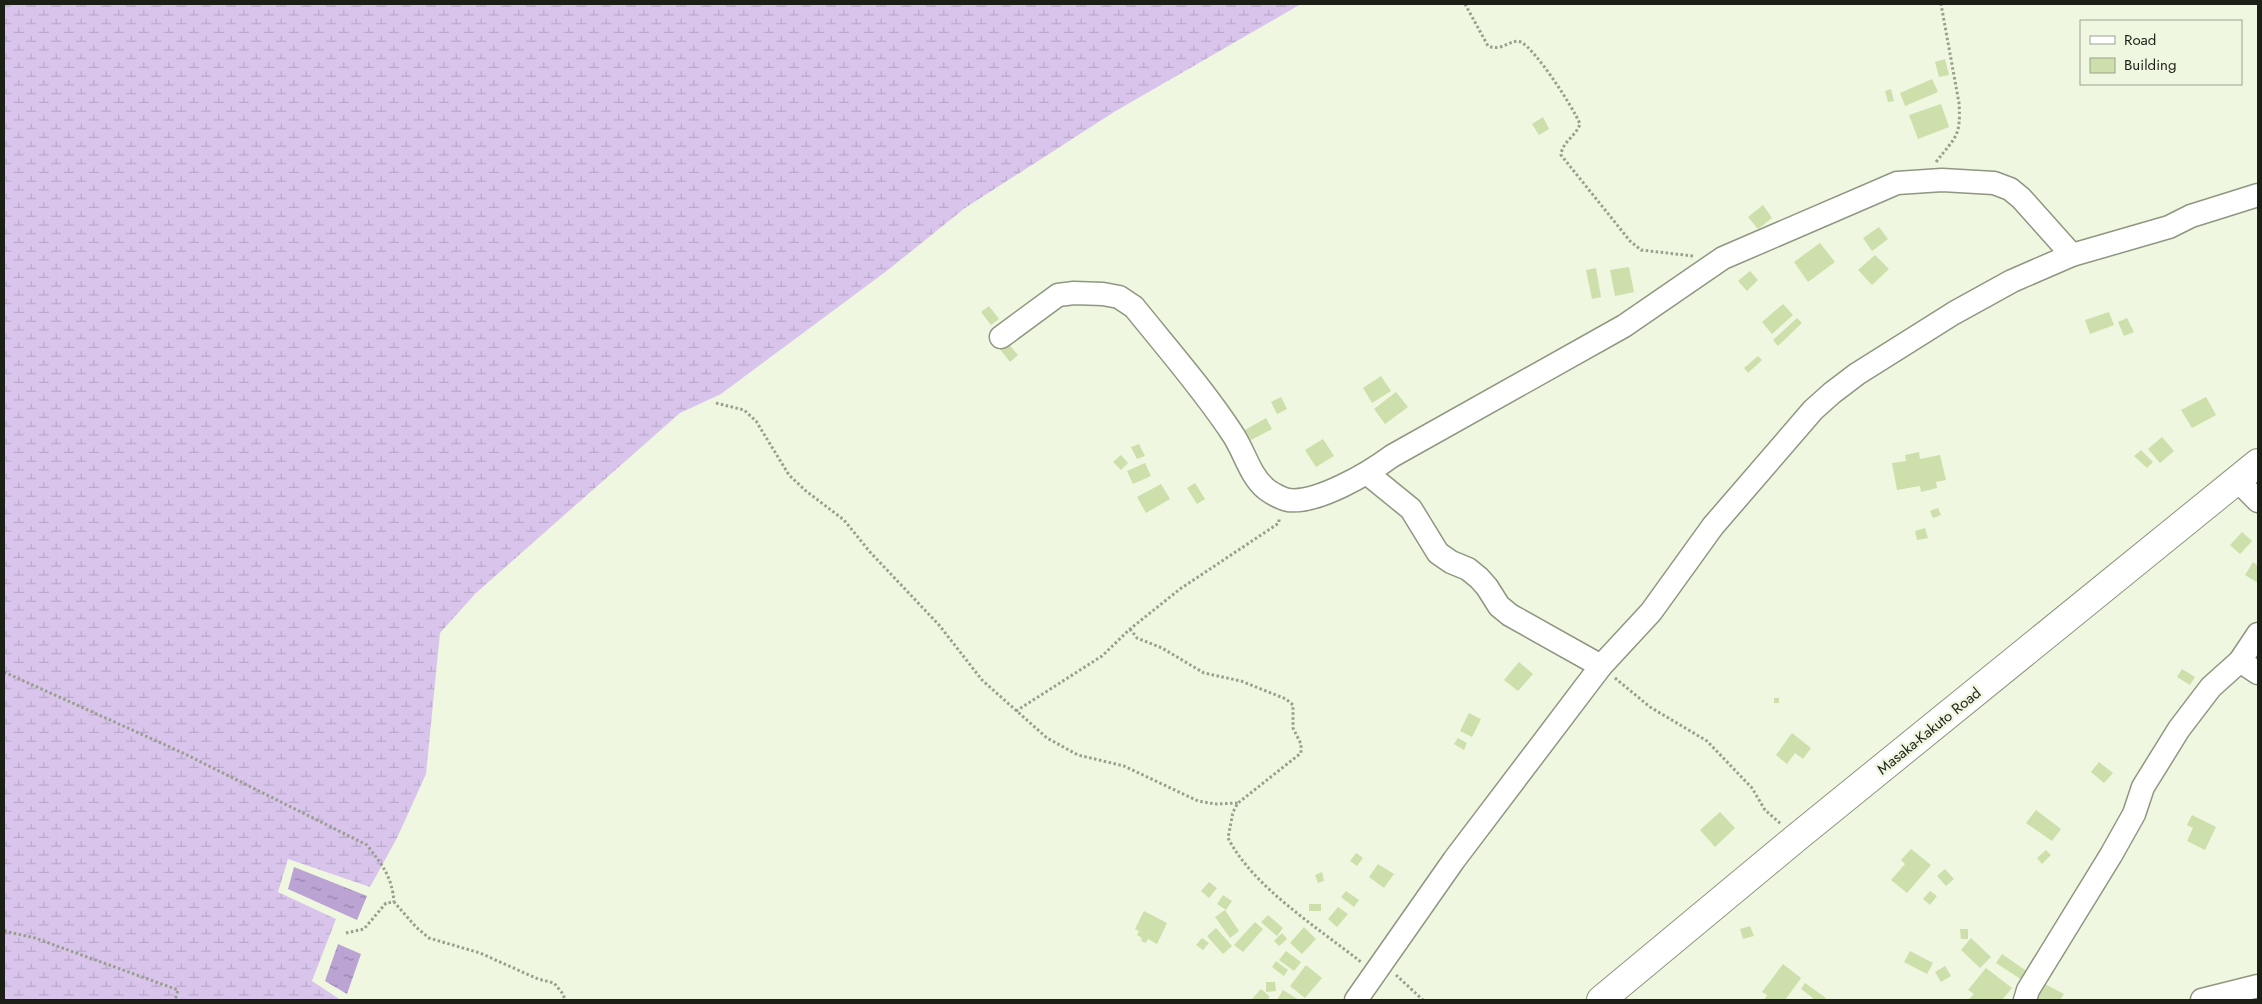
<svg xmlns="http://www.w3.org/2000/svg" width="2262" height="1004" font-family="Jost,sans-serif">
<style>
.wetland{fill:url(#wetland-marsh)}
.water{fill:url(#water-ripples)}
.building{fill:#cddfaa}
.lines{fill:none;stroke-linecap:round;stroke-linejoin:round}
.minor-casing{stroke:#8f9681;stroke-width:25}
.highway-casing{stroke:#8f9681;stroke-width:30}
.path{stroke:#999f8e;stroke-width:3;stroke-dasharray:2.5 2.5;stroke-linecap:butt}
.minor{stroke:#fff;stroke-width:22}
.highway{stroke:#fff;stroke-width:28}
.labels{text-anchor:middle;stroke-width:5;stroke-linejoin:round;paint-order:stroke}
.street-label{font-size:15px;fill:#1c1f16;stroke:#eff7e0}
</style>
<defs>
<pattern id="wetland-marsh" width="20" height="14" patternUnits="userSpaceOnUse" patternTransform="scale(1.25)"><rect width="20" height="14" fill="#d9c5ec"/><path d="M1 5h8M5 5V1M11 12h8M15 12V8" fill="none" stroke="#baa9ca"/></pattern>
<pattern id="water-ripples" width="26" height="14" patternUnits="userSpaceOnUse" patternTransform="scale(1.25)"><rect width="26" height="14" fill="#bba3d3"/><path d="M2 4q2-2 4 0t4 0M15 11q2-2 4 0t4 0" fill="none" stroke="#9784aa"/></pattern>
</defs>
<rect width="100%" height="100%" fill="#eff7e0"/>
<!-- wetland -->
<path class="wetland" d="M4,4h1297l-187,108 -149,96 -77,62 -167,124 -41,19 -204,180 -36,40 -14,141 -29,64 -27,49 -82,-28 -10,33 58,27 -24,62 29,19h-337z"/>
<!-- water -->
<g class="water">
<path d="M294,867l73,29 -10,24 -69,-31z"/>
<path d="M338,944l23,10 -14,40 -22,-13z"/>
</g>
<!-- building -->
<g class="building">
<path d="M1945,59l4,16 -10,2 -4,-15z"/>
<path d="M1932,79l6,13 -33,14 -5,-13z"/>
<path d="M1891,89l3,12 -6,1 -3,-11z"/>
<path d="M1941,104l8,23 -31,12 -9,-24z"/>
<path d="M1543,117l6,12 -10,6 -7,-11z"/>
<path d="M1763,205l9,13 -14,11 -10,-12z"/>
<path d="M1879,227l9,12 -16,12 -9,-13z"/>
<path d="M1820,243l15,19 -27,20 -14,-20z"/>
<path d="M1875,255l14,14 -17,16 -14,-15z"/>
<path d="M1629,267l5,25 -19,4 -5,-26z"/>
<path d="M1596,268l5,29 -9,2 -6,-29z"/>
<path d="M1750,271l8,9 -11,11 -9,-10z"/>
<path d="M1783,304l10,11 -21,19 -10,-12z"/>
<path d="M989,306l10,13 -8,6 -10,-13z"/>
<path d="M2109,312l5,13 -24,9 -5,-14z"/>
<path d="M1797,318l5,5 -24,23 -5,-6z"/>
<path d="M2127,318l7,14 -10,4 -6,-14z"/>
<path d="M1006,341l12,14 -8,7 -11,-14z"/>
<path d="M1758,356l4,4 -14,13 -4,-5z"/>
<path d="M1381,376l10,15 -19,12 -9,-15z"/>
<path d="M1396,392l12,15 -23,17 -11,-15z"/>
<path d="M1281,397l6,12 -10,5 -6,-12z"/>
<path d="M2206,397l10,18 -24,13 -11,-18z"/>
<path d="M1266,418l6,11 -21,11 -6,-10z"/>
<path d="M2162,437l12,14 -14,12 -12,-14z"/>
<path d="M1323,439l11,17 -18,11 -11,-17z"/>
<path d="M1139,444l6,12 -8,3 -6,-12z"/>
<path d="M2141,450l12,12 -6,6 -13,-12z"/>
<path d="M1919,452l1,7 20,-4 6,25 -10,2 1,6 -16,4 -1,-6 -23,4 -5,-27 14,-2 -1,-6z"/>
<path d="M1121,455l7,8 -7,7 -8,-8z"/>
<path d="M1145,463l6,13 -18,8 -6,-13z"/>
<path d="M1195,483l10,16 -8,5 -10,-16z"/>
<path d="M1161,484l9,15 -24,14 -9,-16z"/>
<path d="M1938,508l3,7 -8,3 -3,-7z"/>
<path d="M1925,528l3,10 -11,2 -2,-9z"/>
<path d="M2242,532l10,9 -12,13 -10,-9z"/>
<path d="M2253,562l5,4v17l-13,-8z"/>
<path d="M1519,662l14,12 -15,17 -14,-11z"/>
<path d="M2182,669l13,8 -5,8 -13,-8z"/>
<rect x="1774" y="698" width="5" height="5"/>
<path d="M1469,713l12,6 -9,18 -12,-6z"/>
<path d="M1792,733l19,15 -8,11 -8,-6 -8,11 -11,-9z"/>
<path d="M1458,738l9,5 -3,7 -10,-6z"/>
<path d="M2099,762l14,11 -9,10 -13,-11z"/>
<path d="M2036,810l25,19 -9,12 -26,-18z"/>
<path d="M1720,812l15,16 -20,19 -15,-17z"/>
<path d="M2192,815l24,12 -11,23 -18,-9 6,-13 -6,-3z"/>
<path d="M1911,849l20,16 -24,28 -16,-13 14,-16 -4,-4z"/>
<path d="M2046,850l5,5 -9,9 -5,-6z"/>
<path d="M1356,853l7,5 -6,8 -7,-5z"/>
<path d="M1378,864l16,10 -10,14 -15,-11z"/>
<path d="M1945,869l9,10 -8,7 -9,-10z"/>
<path d="M1322,872l2,9 -6,2 -3,-8z"/>
<path d="M1209,882l8,6 -8,10 -8,-7z"/>
<path d="M1346,891l13,9 -5,7 -13,-10z"/>
<path d="M1930,891l7,5 -7,9 -7,-6z"/>
<path d="M1223,895l9,6 -6,9 -9,-6z"/>
<rect x="1309" y="904" width="12" height="7"/>
<path d="M1338,907l10,7 -11,13 -9,-8z"/>
<path d="M1225,910l14,21 -9,7 -15,-21z"/>
<path d="M1144,911l23,12 -10,21 -9,-5 -2,4 -5,-2 1,-3 -5,-3 2,-4 -4,-2z"/>
<path d="M1268,915l15,13 -6,8 -16,-14z"/>
<path d="M1255,922l8,7 -20,23 -9,-7z"/>
<path d="M1750,926l4,10 -11,3 -3,-10z"/>
<path d="M1304,927l12,12 -14,15 -12,-11z"/>
<path d="M1216,928l16,18 -9,8 -16,-18z"/>
<path d="M1960,929h8v10h-7z"/>
<path d="M1282,933l5,6 -8,7 -5,-5z"/>
<path d="M1202,938l7,5 -6,7 -7,-5z"/>
<path d="M1971,938l20,19 -11,11 -19,-18z"/>
<path d="M1286,951l15,11 -7,9 -15,-11z"/>
<path d="M1910,951l23,12 -6,11 -23,-12z"/>
<path d="M2002,954l26,18 -6,8 -26,-17z"/>
<path d="M1276,961l12,9 -4,6 -12,-9z"/>
<path d="M1783,964l18,14 -16,22h-21l3,-5 -5,-3z"/>
<path d="M1306,965l16,13 -17,20 -15,-12z"/>
<path d="M1945,966l6,10 -10,6 -6,-10z"/>
<path d="M1986,968l26,20 -10,12 -33,-1 5,-5 -6,-4z"/>
<path d="M1266,982h9l1,9 -10,1z"/>
<path d="M2041,982l23,12 -4,6h-29z"/>
<path d="M1805,983l21,15 -2,2h-13l2,-2 -12,-9z"/>
<path d="M1261,989l9,8 -4,3h-15z"/>
<path d="M1283,990l16,10h-22z"/>
</g>
<g class="lines">
<!-- minor casing -->
<g class="minor-casing">
<g id="minor">
<path d="M1001,337l57,-42 16,-2 29,1 16,3 15,10c33,41 69,82 98,126 12,17 17,41 33,55 4,4 17,11 23,12 29,4 81,-27 104,-44l232,-130 99,-68 174,-75 45,-3 52,3 16,6 11,9 51,57"/>
<path d="M1368,474l43,35 27,44 13,9 17,7 11,9 8,9 12,19 11,9 91,51"/>
<path d="M2237,480l21,21"/>
<path d="M2240,661l18,12"/>
<path d="M1356,1000l98,-140 147,-194 50,-54 62,-86 100,-116 19,-17 25,-19 97,-61 58,-32 60,-26 97,-28 22,-11 67,-21"/>
<path d="M2025,1000l3,-10 83,-135 23,-41 9,-27 36,-58 32,-42 29,-26 18,-27"/>
<path d="M2202,1000l56,-14"/>
</g>
</g>
<!-- highway casing -->
<g class="highway-casing">
<path id="highway" d="M1601,1000l195,-162 462,-375"/>
</g>
<!-- path -->
<g class="path">
<path d="M1465,4l23,42c15,6 23,-8 33,-4 15,8 52,65 59,82 -4,12 -18,18 -19,31l69,86 11,9 52,6"/>
<path d="M1936,162c20,-26 25,-25 23,-59l-18,-99"/>
<path d="M716,403l28,7 12,11 33,54 17,16 38,29 26,32 69,73 43,55 65,58 31,17 46,11 74,35 17,3 23,-1"/>
<path d="M1130,629l7,9 25,10 42,25 37,8 45,18 7,6v23l8,16v9l-63,50 -5,9 -5,26c25,49 89,89 133,124"/>
<path d="M4,672l179,81 184,92c15,20 25,31 27,57"/>
<path d="M1615,678l35,29 57,34 45,47 13,22 16,14"/>
<path d="M1016,711l86,-55 28,-27 50,-40 99,-66v-6"/>
<path d="M4,931l31,7 143,52 -3,10"/>
<path d="M346,933l18,-4 22,-26 8,-1 22,25 13,11 51,15 58,26 16,4 9,11 2,6"/>
<path d="M1396,975l27,25"/>
</g>
<!-- minor -->
<use href="#minor" class="minor"/>
<!-- highway -->
<use href="#highway" class="highway"/>
</g>
<g class="labels">
<!-- street labels -->
<g class="street-label">
<text transform="translate(1929 731) rotate(-39)" y="5">Masaka-Kakuto Road</text>
</g>
</g>
<!-- border -->
<rect width="2262" height="1004" fill="none" stroke="#1c1f16" stroke-width="10"/>
<!-- legend -->
<rect x="2080" y="20" width="162" height="65" fill="#eff7e0" stroke="#9ba18f"/>
<rect x="2090" y="36" width="25" height="8" fill="#ffffff" stroke="#9ba18f"/>
<text x="2124" y="45" font-size="15" fill="#1c1f16">Road</text>
<rect x="2090" y="58" width="25" height="15" fill="#cddfaa" stroke="#9ba18f"/>
<text x="2124" y="70" font-size="15" fill="#1c1f16">Building</text>
</svg>
